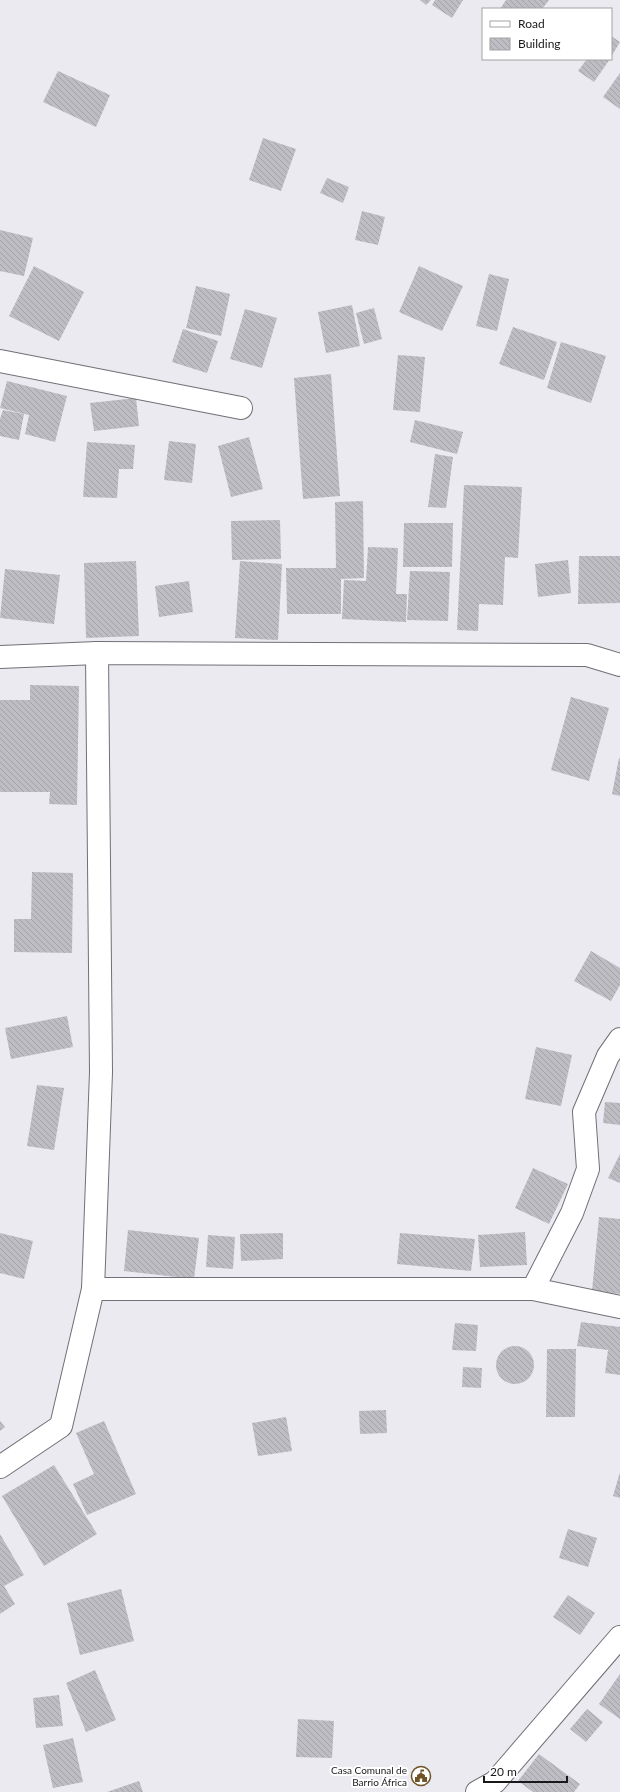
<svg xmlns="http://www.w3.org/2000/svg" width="620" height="1792" font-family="Lato,sans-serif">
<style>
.building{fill:url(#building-back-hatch)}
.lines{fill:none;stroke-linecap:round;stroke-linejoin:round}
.minor-casing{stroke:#707076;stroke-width:24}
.minor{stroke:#fff;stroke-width:22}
.labels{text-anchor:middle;stroke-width:4;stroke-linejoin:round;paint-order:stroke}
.poi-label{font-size:10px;fill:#19191b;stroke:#fff;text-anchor:end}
</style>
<defs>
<pattern id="building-back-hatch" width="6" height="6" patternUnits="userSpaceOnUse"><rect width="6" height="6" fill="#bdbdc3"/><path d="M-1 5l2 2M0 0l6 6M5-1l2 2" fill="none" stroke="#a2a2a7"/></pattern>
</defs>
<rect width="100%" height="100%" fill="#eaeaf0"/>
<!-- building -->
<g class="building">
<path d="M420,0h11l-5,5z"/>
<path d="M435,0h28l-11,18 -20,-13z"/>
<path d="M506,0h43l-7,9h-42z"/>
<path d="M611,36l9,6 -9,15z"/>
<path d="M587,59h23l-16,23 -16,-11z"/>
<path d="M58,71l52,24 -14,32 -53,-25z"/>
<path d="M620,73v36l-17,-12z"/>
<path d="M263,138l33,11 -15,42 -32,-11z"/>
<path d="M327,178l22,9 -6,16 -23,-10z"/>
<path d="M362,211l23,6 -7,28 -23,-5z"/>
<path d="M0,230l33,8 -9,38 -24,-5z"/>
<path d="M34,266l50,26 -25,49 -50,-25z"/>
<path d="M419,266l44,20 -21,45 -43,-19z"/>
<path d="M489,274l20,5 -12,52 -21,-5z"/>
<path d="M196,286l34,8 -9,42 -35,-8z"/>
<path d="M352,305l8,41 -34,7 -8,-41z"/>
<path d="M374,308l8,31 -18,5 -8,-31z"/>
<path d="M245,309l32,9 -15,50 -32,-9z"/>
<path d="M513,327l44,15 -13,38 -45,-16z"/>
<path d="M183,329l35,12 -11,32 -35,-11z"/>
<path d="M561,342l45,14 -15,47 -44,-15z"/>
<path d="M398,355l27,2 -5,55 -27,-2z"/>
<path d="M331,374l9,122 -37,3 -9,-121z"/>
<path d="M7,381l60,15 -12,46 -30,-8 4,-19 -29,-7z"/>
<path d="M136,398l3,28 -45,5 -4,-28z"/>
<path d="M3,410l21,4 -5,26 -19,-4v-17z"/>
<path d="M415,420l48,12 -6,22 -47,-12z"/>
<path d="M249,437l14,52 -32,8 -13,-51z"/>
<path d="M169,441l27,3 -4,39 -28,-3z"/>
<path d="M87,442l48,3 -2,24h-14l-2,29 -34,-1z"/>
<path d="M435,454l18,3 -7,51 -18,-1z"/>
<path d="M464,485l58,2 -4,71 -13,-1 -2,48 -24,-1 -1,27 -21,-1z"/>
<path d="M363,501l1,77 -23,1v35h-54l-1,-46h50l-1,-66z"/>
<path d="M280,520l1,39 -49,1 -1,-39z"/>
<path d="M404,523h49l-1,44h-49z"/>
<path d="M368,547l30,1 -2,46h11l-1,28 -64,-3 2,-39 22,1z"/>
<path d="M579,556h41v47l-42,1z"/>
<path d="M568,560l3,33 -33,4 -3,-33z"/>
<path d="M136,561l3,75 -53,2 -2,-75z"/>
<path d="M240,561l42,3 -4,76 -43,-2z"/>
<path d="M5,569l55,6 -6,49 -54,-6z"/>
<path d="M410,571l40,1 -2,49 -41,-1z"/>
<path d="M189,581l4,31 -34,5 -4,-31z"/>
<path d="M30,685l49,1 -2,119 -28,-1 1,-12h-50v-92h30z"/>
<path d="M571,697l38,11 -20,73 -38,-11z"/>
<path d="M619,758l1,1v37l-8,-2z"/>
<path d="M32,872l41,1 -1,80 -58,-1v-33h17z"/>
<path d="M591,951l29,17v17l-9,16 -37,-20z"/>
<path d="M67,1016l6,31 -62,12 -6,-31z"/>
<path d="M536,1047l36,8 -11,51 -36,-7z"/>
<path d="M37,1085l27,3 -10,62 -27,-4z"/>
<path d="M605,1102l15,1v22l-17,-2z"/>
<path d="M620,1154v29l-12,-5z"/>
<path d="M533,1168l35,16 -19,40 -34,-16z"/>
<path d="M599,1217l21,2v75l-28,-3z"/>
<path d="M128,1230l71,8 -5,41 -70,-8z"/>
<path d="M525,1232l2,33 -47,2 -2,-32z"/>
<path d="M0,1233l33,8 -9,38 -24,-6z"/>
<path d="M283,1233v26l-42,2 -1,-27z"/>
<path d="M400,1233l75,6 -4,32 -74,-7z"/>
<path d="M208,1235l27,2 -2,32 -27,-2z"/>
<path d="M581,1322l39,5v48l-15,-2 3,-23 -31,-4z"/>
<path d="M455,1323l23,2 -2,26 -24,-1z"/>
<circle cx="515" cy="1365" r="19"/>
<path d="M547,1349h29l-1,68h-29z"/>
<path d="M463,1367l19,1 -1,20 -19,-1z"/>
<path d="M386,1410l1,23 -27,1 -1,-23z"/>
<path d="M286,1417l6,34 -34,5 -6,-33z"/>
<path d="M0,1421l5,6 -5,4z"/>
<path d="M104,1421l32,73 -49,21 -14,-31 21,-10 -18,-41z"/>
<path d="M54,1465l43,69 -53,32 -42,-70z"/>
<path d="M620,1472v26l-7,-2z"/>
<path d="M568,1529l29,9 -9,29 -29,-9z"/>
<path d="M0,1534l24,41 -20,11 11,18 -15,10z"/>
<path d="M121,1589l13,52 -54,14 -13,-52z"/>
<path d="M568,1595l27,18 -15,22 -27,-18z"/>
<path d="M95,1670l21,50 -30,12 -20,-49z"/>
<path d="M620,1674v45l-21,-15z"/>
<path d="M59,1695l4,31 -27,2 -3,-30z"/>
<path d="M587,1709l16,13 -17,20 -16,-13z"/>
<path d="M298,1719l36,2 -2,37 -36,-1z"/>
<path d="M73,1738l10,44 -30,6 -10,-43z"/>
<path d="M539,1754l41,30 -6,8h-41l-15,-11z"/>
<path d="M139,1781l4,11h-36z"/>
</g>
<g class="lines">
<!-- minor casing -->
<g class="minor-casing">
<g id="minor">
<path d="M0,361l241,47"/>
<path d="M0,657l97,-4 490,2 33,10"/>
<path d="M93,1289h440l87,18"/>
<path d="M533,1289l39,-76 16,-44 -4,-57 24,-56 12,-17"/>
<path d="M0,1467l61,-41 32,-137 8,-217 -4,-419"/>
<path d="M477,1792l18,-10 125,-145"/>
</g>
</g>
<!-- minor -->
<use href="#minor" class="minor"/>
</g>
<!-- icons -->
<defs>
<g id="civic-ring" transform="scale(1)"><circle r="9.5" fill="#fff" stroke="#705326" stroke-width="1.5"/><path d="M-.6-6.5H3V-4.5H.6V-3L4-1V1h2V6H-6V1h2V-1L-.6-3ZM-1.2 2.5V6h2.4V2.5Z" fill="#705326"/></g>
</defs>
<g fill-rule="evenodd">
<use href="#civic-ring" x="421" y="1776"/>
</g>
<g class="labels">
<!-- poi labels -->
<g class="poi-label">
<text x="407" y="1774">Casa Comunal de<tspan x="407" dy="12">Barrio África</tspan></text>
</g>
</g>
<!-- legend -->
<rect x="482" y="8" width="130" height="52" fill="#ffffff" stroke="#a3a3a4"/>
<rect x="490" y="21" width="20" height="6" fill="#ffffff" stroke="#a3a3a4"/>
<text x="518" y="28" font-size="12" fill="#19191b">Road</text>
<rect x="490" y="38" width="20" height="12" fill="url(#building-back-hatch)" stroke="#a3a3a4"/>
<text x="518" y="48" font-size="12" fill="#19191b">Building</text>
<!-- scale -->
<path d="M484 1776v6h83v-6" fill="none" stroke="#19191b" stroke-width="2"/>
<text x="490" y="1776" font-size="12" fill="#19191b" stroke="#ffffff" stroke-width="3" paint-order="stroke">20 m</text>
</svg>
